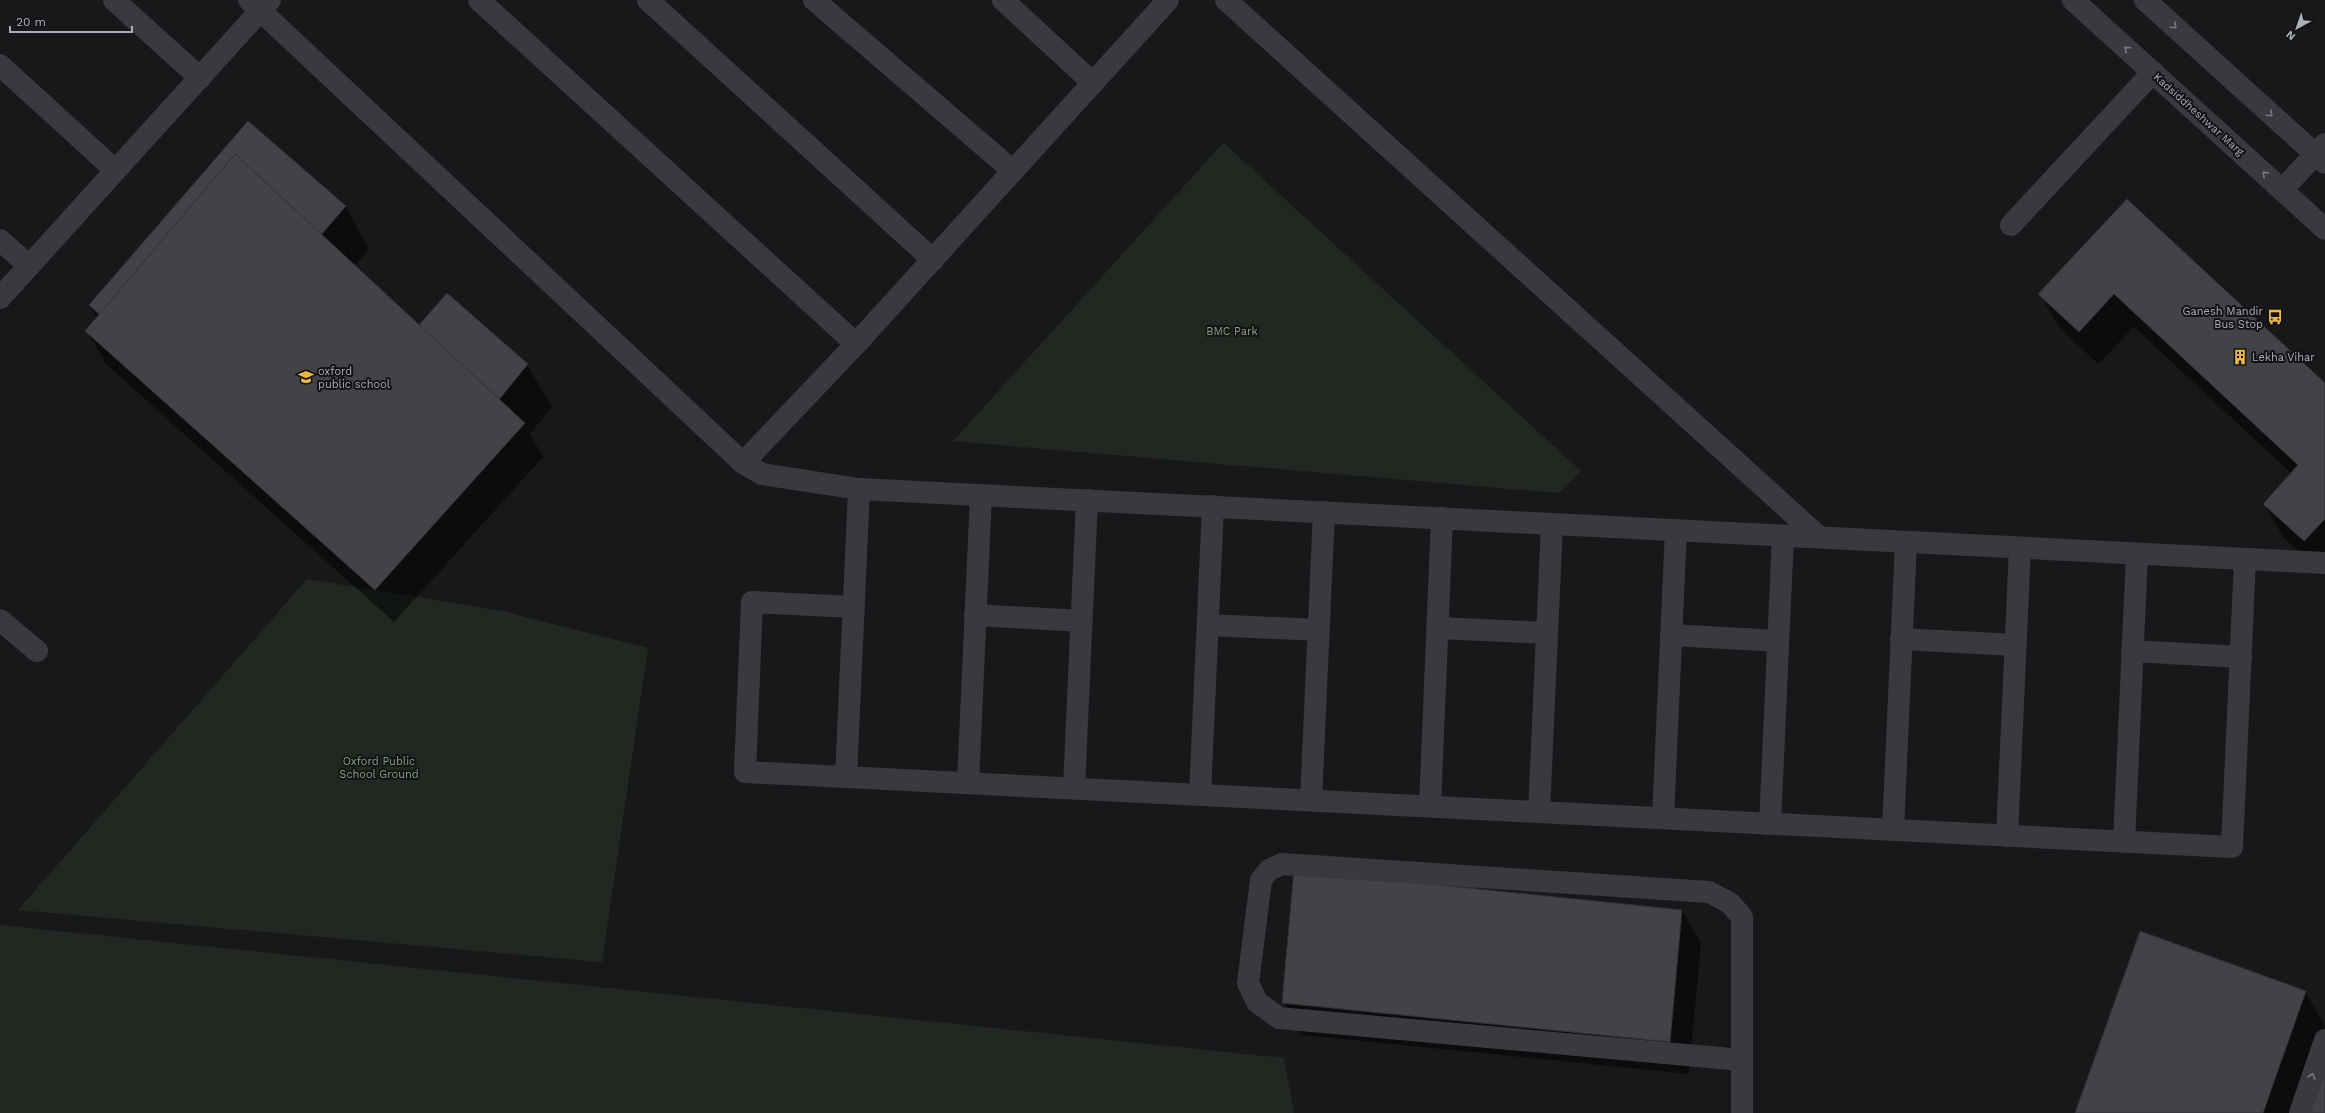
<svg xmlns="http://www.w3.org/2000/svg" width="2325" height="1113" font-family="'Work Sans',sans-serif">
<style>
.green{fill:#202821}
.shadow{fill:#0007}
.building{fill:#424347;stroke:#323236}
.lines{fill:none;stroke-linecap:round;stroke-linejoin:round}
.minor{stroke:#393a3f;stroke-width:22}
.oneway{stroke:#777a82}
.labels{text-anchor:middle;stroke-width:4;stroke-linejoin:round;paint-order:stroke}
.street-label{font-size:11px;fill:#aaaeb9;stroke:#131315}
.poi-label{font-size:11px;fill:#aaaeb9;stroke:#131315;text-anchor:start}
.park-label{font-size:11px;fill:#82a485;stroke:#131315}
</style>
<rect width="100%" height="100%" fill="#18181a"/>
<!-- green -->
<g class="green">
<path d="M1223,143h1l357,328 -23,22 -605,-52z"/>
<path d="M307,579l195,32 146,37 -46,314 -584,-52z"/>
<path d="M0,925l1284,133 10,55h-1294z"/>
</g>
<!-- shadow -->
<g class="shadow">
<path d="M2127,200l198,184v188l-2,2 -40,-37 -19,-33 28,-30 -158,-147 -36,37 -39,-37 -19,-33z"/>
<path d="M345,206l24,43 -14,17 64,60 108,39 25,42 -22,27 13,23 -149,165 -288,-258 -19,-33 10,-13 -7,-13z"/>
<path d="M1682,910l19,33 -12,131 -387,-39 -19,-33z"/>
<path d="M2305,992l20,34v23l-23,64h-226z"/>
</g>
<!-- building -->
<g class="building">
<path d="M248,121l98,85 -99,114 100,88 100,-115 81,71 -159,195 -280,-254z"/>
<path d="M235,154l290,269 -150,167 -290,-259z"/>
<path d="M2127,199l198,184v136l-21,22 -41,-37 35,-39 -184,-171 -35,38 -41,-38z"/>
<path d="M1294,870l388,40 -12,132 -388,-39z"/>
<path d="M2140,931l166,60 -43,122h-188z"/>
<path d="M2325,1066v47h-15z"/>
</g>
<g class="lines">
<!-- minor -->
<g class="minor">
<path d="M114,0l86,78"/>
<path d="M249,0l494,463 19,11 97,15 1466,74"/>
<path d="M479,0l377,344"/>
<path d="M648,0l285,260"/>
<path d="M814,0l199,171"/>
<path d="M1003,0l90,83"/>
<path d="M1226,0l593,537"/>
<path d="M2073,0l252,229"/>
<path d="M2145,0l180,163"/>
<path d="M0,65l115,105"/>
<path d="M2282,190l43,-46"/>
<path d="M2011,225l142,-153"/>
<path d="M0,240l29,26"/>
<path d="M0,298l270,-298"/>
<path d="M743,463l113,-119 312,-344"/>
<path d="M853,607l-101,-5 -7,170 1487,75 13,-288"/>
<path d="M975,615l106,6"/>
<path d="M0,620l37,31"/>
<path d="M1208,625l110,5"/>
<path d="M1438,628l109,5"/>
<path d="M1671,635l107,6"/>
<path d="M1901,639l114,6"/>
<path d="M2132,651l109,6"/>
<path d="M846,777l13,-288"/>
<path d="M968,783l13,-288"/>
<path d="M1074,788l13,-288"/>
<path d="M1200,795l13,-289"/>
<path d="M1311,800l13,-288"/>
<path d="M1430,806l12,-288"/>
<path d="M1539,812l13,-288"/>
<path d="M1663,818l13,-288"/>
<path d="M1770,824l13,-288"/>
<path d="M1893,830l13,-288"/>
<path d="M2007,836l13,-288"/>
<path d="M2124,842l13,-288"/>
<path d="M1742,1060l-463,-42 -22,-16 -9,-19 13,-103 8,-10 13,-6 427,28 21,11 12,14v196"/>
<path d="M2300,1113l25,-73"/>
</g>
</g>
<!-- one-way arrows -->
<defs><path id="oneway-chevron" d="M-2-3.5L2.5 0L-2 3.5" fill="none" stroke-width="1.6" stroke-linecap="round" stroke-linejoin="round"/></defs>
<g class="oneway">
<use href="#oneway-chevron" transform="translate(2174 26) rotate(42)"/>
<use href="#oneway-chevron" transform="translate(2127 49) rotate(-138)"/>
<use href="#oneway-chevron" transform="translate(2270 114) rotate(42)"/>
<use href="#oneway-chevron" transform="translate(2265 174) rotate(-138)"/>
<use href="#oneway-chevron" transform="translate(2312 1076) rotate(-71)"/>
</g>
<!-- icons -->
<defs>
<g id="bus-bare" transform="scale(1.2)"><path d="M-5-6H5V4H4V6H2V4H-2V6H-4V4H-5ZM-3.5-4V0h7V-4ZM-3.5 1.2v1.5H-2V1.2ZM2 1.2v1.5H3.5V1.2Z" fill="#edb83d" stroke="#131315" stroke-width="2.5" paint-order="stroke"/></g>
<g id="building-bare" transform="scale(1.2)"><path d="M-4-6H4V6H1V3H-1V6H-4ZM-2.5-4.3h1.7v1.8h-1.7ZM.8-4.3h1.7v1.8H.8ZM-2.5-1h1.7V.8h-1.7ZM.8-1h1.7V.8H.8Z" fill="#edb83d" stroke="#131315" stroke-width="2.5" paint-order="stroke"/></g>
<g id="school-bare" transform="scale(1.2)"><path d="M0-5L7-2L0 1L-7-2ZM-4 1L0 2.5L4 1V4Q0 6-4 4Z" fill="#edb83d" stroke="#131315" stroke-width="2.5" paint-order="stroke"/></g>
</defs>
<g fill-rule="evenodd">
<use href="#bus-bare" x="2275" y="317"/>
<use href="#building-bare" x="2240" y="357"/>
<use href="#school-bare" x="306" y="377"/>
</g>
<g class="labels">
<!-- street labels -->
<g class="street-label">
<text transform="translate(2199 114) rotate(42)" y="4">Kadsiddheshwar Marg</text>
</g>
<!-- poi labels -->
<g class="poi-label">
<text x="2263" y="315" text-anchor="end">Ganesh Mandir<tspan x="2263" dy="13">Bus Stop</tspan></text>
<text x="2252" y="361">Lekha Vihar</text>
<text x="318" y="375">oxford<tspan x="318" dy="13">public school</tspan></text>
</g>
<!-- park labels -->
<g class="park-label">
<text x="1232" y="335">BMC Park</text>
<text x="379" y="765">Oxford Public<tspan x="379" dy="13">School Ground</tspan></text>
</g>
</g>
<!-- north arrow -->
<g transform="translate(2297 28) rotate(220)" stroke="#131315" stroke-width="3" paint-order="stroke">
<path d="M0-3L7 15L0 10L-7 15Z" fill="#aaaeb9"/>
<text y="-6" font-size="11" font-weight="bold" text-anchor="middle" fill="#aaaeb9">N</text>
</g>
<!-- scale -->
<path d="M10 26v6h122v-6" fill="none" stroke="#aaaeb9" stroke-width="2"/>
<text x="16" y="26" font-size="12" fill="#aaaeb9" stroke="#131315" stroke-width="3" paint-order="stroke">20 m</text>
</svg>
